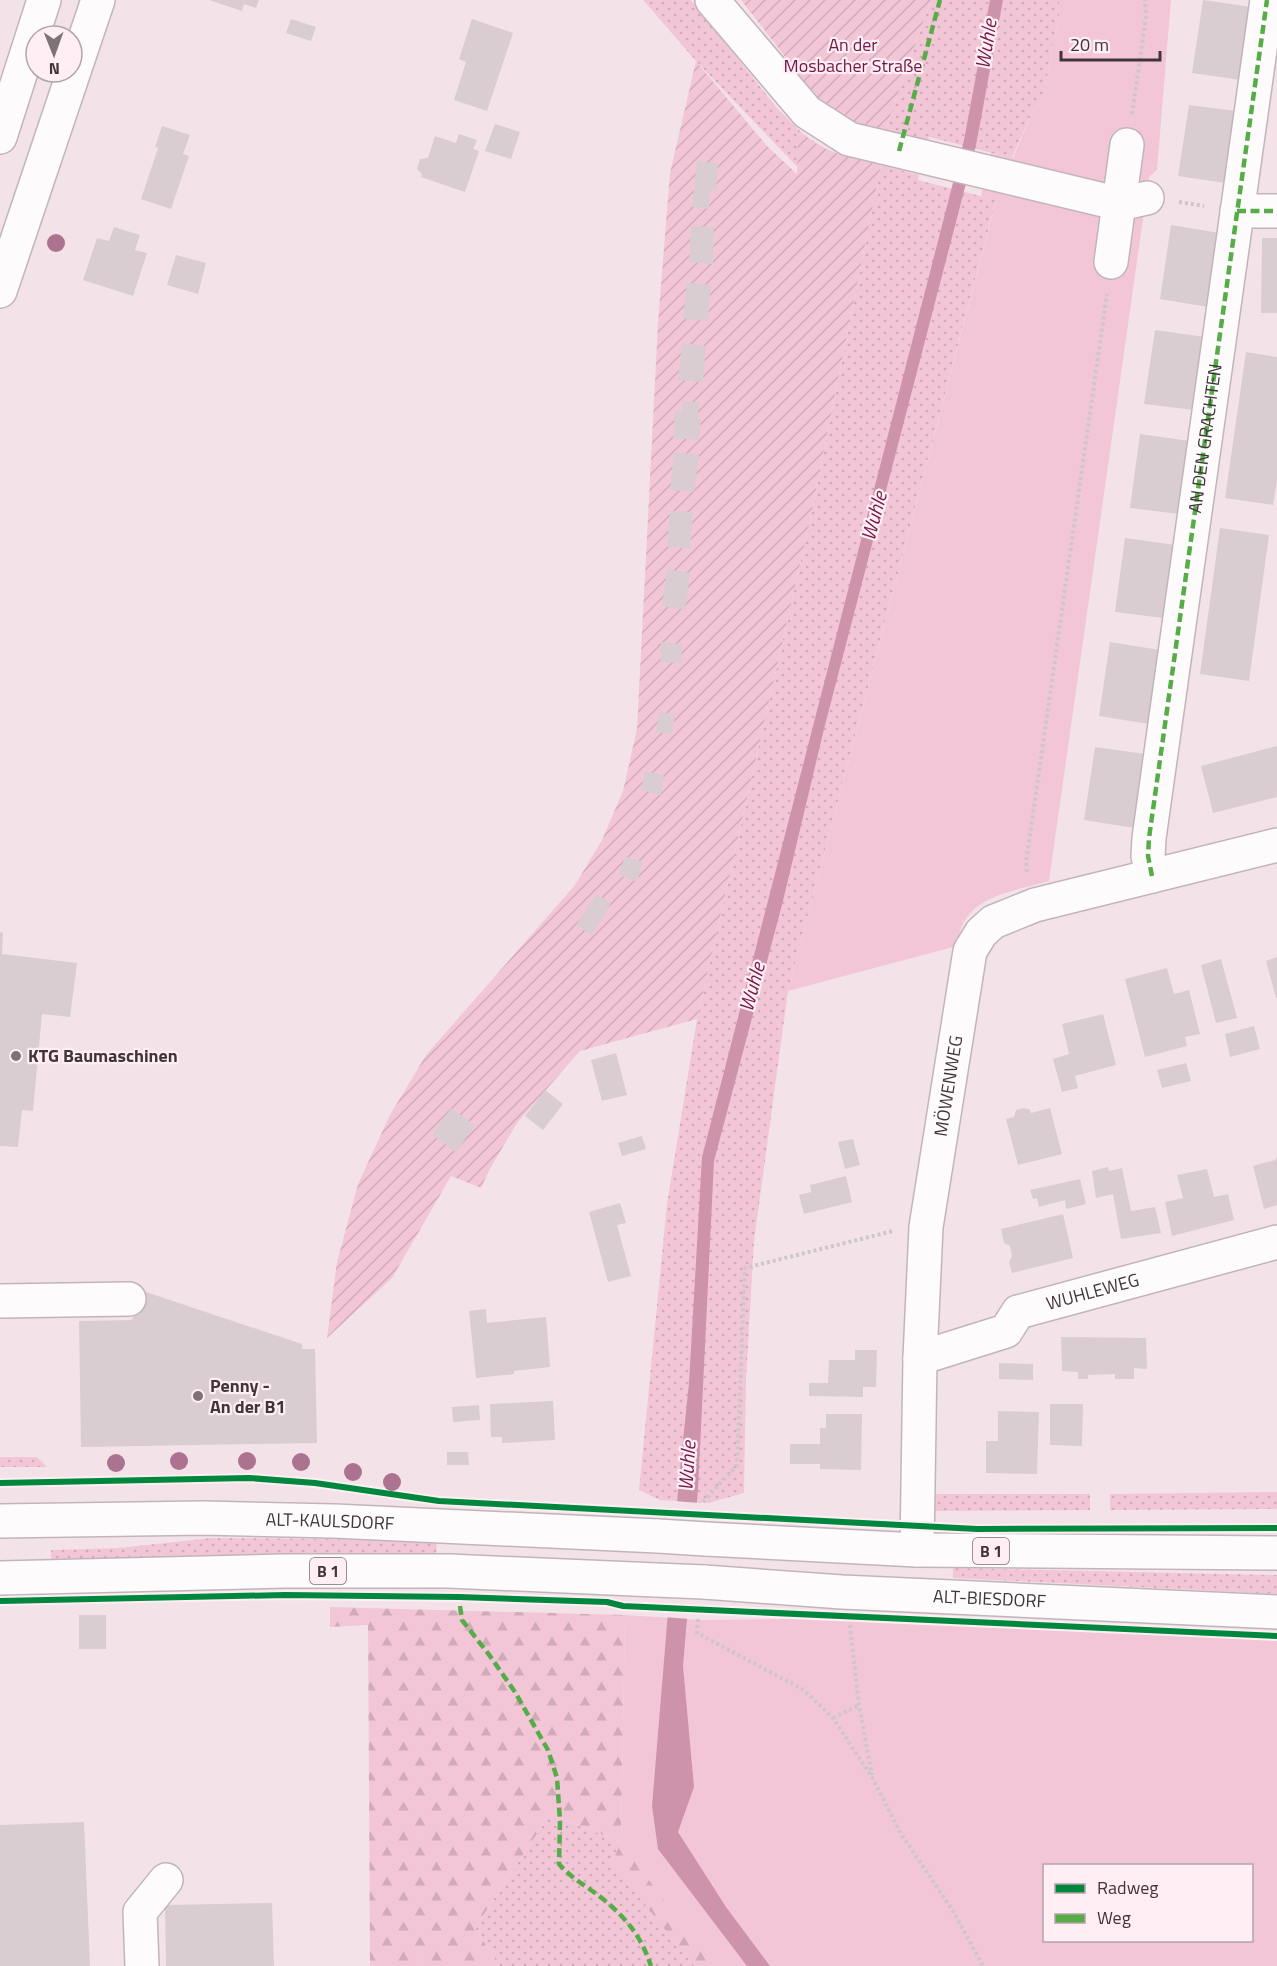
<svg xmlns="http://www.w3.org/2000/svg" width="1277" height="1966" font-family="'Titillium Web',sans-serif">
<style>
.grass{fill:url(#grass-dots)}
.forest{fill:url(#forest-firs)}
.park{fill:#f3c6d7;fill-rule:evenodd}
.garden{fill:url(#garden-furrows)}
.water{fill:#cd93ab}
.pier{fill:#f3e3e9}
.building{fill:#d9cdd2}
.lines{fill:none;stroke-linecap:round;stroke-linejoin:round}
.minor-casing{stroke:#c2b5ba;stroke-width:36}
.major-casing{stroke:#c2b5ba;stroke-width:36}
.path{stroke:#cdc7ca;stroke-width:4;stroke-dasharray:3 3;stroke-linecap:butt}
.minor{stroke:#fdfbfc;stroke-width:33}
.major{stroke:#fdfbfc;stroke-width:33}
.major-bridge-casing{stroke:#c2b5ba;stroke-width:36;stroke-linecap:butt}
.major-bridge{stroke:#fdfbfc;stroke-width:33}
.quiet{stroke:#56ac46;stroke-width:4.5;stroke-dasharray:9 4.5;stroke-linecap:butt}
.cycleway-casing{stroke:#ffeef4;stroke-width:10}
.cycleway{stroke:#00873e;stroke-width:6}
.tree{fill:#ac7390}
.poi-dot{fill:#7f7277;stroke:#ffeef4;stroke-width:2}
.labels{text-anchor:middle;stroke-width:4.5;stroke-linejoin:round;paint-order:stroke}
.shield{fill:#ffeef4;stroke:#7a6c72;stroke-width:1.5}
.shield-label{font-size:16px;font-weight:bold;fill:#41353a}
.park-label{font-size:18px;fill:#721747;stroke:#ffeef4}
.street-label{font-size:18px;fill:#41353a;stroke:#ffeef4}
.poi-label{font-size:18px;font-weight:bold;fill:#41353a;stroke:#ffeef4;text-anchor:start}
.water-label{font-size:20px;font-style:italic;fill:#741848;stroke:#ffeef4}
</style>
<defs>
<pattern id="grass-dots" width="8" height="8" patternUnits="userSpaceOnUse" patternTransform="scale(1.5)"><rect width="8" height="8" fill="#f3c6d7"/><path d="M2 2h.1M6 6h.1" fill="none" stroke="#d2abb9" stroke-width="1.8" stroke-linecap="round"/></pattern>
<pattern id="forest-firs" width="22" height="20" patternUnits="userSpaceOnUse" patternTransform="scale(1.5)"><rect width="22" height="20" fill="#f3c6d7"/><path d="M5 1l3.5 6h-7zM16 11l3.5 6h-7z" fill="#d2abb9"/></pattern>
<pattern id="garden-furrows" width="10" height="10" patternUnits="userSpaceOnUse" patternTransform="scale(1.5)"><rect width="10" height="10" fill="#f3c6d7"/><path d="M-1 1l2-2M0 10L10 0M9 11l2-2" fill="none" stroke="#d2abb9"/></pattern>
</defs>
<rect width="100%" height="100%" fill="#f3e3e9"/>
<!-- grass -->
<g class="grass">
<path d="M643,0h48l86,108 27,27 28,18 -28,21 -108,-113z"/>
<path d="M931,0h128v16l-8,37 -7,46 -11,11 -21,48 -83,-21 -3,10 -43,-11z"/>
<path d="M881,165l38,10 -1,5 78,20 -208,791 -34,250 -8,139 -2,113 -36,10 -48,-3 -21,-10 28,-286 30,-185 112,-494z"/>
<path d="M0,1457h37l10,10h-47z"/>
<path d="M1277,1492v17l-167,1v-16z"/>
<path d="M934,1494h156v16l-157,1z"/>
<path d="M211,1538l122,1 104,4 -1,12 -103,-1 -282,6v-10l68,-2z"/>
<path d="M953,1568l324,7v19l-324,-16z"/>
<path d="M550,1814l71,28 91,124h-213l-24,-38z"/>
</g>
<!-- forest -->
<path class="forest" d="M330,1607l295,8 -4,227 197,124h-124l-82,-103 9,-21 -71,-28 -75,114 24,38h-129l-2,-341 -38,2z"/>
<!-- park -->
<g class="park">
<path d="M1059,0h112l-14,170 -8,7 -100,704c-40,12 -87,14 -92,65l-169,45 208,-790 -15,-5 10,-43 22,5 20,-48 11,-11 7,-46 8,-37z"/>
<path d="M625,1615l77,5 84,-1 491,21v326h-565l-91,-124zM1044,1866h208v74h-208z"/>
</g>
<!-- garden -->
<g class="garden">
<path d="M741,0h190l-48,136 -44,-12 -34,-27 2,-12z"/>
<path d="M696,61l71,85 30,28 1,-45c22,23 53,29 83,36l-72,360 -112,494 -117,32 -63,72 -26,44 -10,21 -30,-12 -59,102 -65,60 10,-76 21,-78 32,-69 36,-60 149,-170 27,-45 21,-49 14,-62 21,-406 12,-150z"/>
</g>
<!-- water -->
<path class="water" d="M990,0h13l-27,145 -152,584 -41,172 -69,260 -16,328 -15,177 11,121 -16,45 48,75 44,59h-23l-89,-117 -6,-43 27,-327 10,-96 13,-226 262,-1017z"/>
<!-- pier -->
<path class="pier" d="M674,1501l26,2 -10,116 -26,-2z"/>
<!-- building -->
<g class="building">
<path d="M209,0h50l-3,8 -12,-4 -2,7z"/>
<path d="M1203,0l49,7 -11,73 -49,-7z"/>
<path d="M291,19l25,8 -5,14 -25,-8z"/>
<path d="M472,19l41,14 -26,78 -33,-11 12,-38 -7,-3z"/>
<path d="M1189,105l47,6 -11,72 -47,-7z"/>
<path d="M495,124l25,8 -9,27 -26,-8z"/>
<path d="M162,126l28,9 -7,19 6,2 -18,53 -30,-10 17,-51 -3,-1z"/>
<path d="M459,134l18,6 -4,9 6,2 -14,41 -44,-15 1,-3 -5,-5 3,-10 8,-1 7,-22 21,7z"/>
<path d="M697,161l21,2 -2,28 -6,-1 -1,19 -17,-2z"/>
<path d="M1171,225l49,8 -12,74 -48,-8z"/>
<path d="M691,226l23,1 -1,37 -24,-2z"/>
<path d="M114,227l26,8 -5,15 12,3 -14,43 -50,-16 14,-42 12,3z"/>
<path d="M1262,238h15v75h-16z"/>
<path d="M176,255l30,8 -8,31 -31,-9z"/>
<path d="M687,283l24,2 -3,36 -25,-2z"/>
<path d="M1155,330l50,7 -11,73 -50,-6z"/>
<path d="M682,343l24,3 -3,36 -25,-2z"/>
<path d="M1246,352l31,5v123l-4,25 -48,-7z"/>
<path d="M683,401l16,1 -1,17h3l-2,21 -26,-2 2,-28 7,1z"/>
<path d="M1140,434l50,7 -11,73 -49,-6z"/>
<path d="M674,452l25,3 -5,37 -24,-2z"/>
<path d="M670,511l23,1 -3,37 -23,-2z"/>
<path d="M1220,528l49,7 -20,146 -49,-7z"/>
<path d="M1125,538l50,7 -12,73 -48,-6z"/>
<path d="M667,569l23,4 -5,37 -23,-4z"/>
<path d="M661,642l21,2 -1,19 -21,-1z"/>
<path d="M1110,642l50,8 -11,74 -50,-8z"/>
<path d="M659,712l16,2 -3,20 -16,-2z"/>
<path d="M1277,746v51l-64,16 -12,-47z"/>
<path d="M1095,747l50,7 -11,74 -50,-8z"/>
<path d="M645,771l19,4 -3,20 -20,-5z"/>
<path d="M625,856l18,6 -6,20 -18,-7z"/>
<path d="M596,894l15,9 -19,32 -16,-10z"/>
<path d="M0,932l3,1 -1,21 75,9 -7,54 -28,-3 -9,97 -11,-1 -4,37 -18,-1z"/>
<path d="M1277,957v41h-1l-10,-37z"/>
<path d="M1221,959l16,59 -21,5 -15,-58z"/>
<path d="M1167,968l7,26 15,-4 11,44 -15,3 2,9 -42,11 -20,-78z"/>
<path d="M1103,1014l13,51 -41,11 3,12 -16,4 -9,-33 16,-5 -7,-30z"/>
<path d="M1254,1026l6,23 -30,8 -5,-23z"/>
<path d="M616,1053l11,42 -25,6 -11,-41z"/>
<path d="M1186,1063l5,18 -29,7 -5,-18z"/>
<path d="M545,1090l18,14 -20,26 -18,-14z"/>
<path d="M451,1108l24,17 -19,27 -24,-17z"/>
<path d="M1024,1108l6,2 1,3 19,-5 12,46 -44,11 -12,-46 8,-2 2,-7z"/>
<path d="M642,1136l4,13 -24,7 -4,-13z"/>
<path d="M853,1139l7,26 -15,4 -7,-27z"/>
<path d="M1277,1157v48l-13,4 -11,-43 22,-6z"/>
<path d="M1108,1167l1,4 13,-3 9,43 24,-4 6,26 -40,6 -8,-45 -17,4 -4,-27z"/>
<path d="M1207,1169l7,28 14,-3 6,26 -62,16 -7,-34 18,-4 -6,-23z"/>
<path d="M846,1176l6,26 -48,12 -5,-19 12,-3 -1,-7z"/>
<path d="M1080,1179l6,25 -20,5 -1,-9 -26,7 -2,-9 -4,1 -3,-9z"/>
<path d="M620,1203l6,20 -9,2 14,51 -23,6 -19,-70z"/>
<path d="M1063,1214l10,44 -61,15 -3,-11 3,-6 -2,-10 -6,-3 -3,-14z"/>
<path d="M143,1291l159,53v5h13l2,94 -236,4 -2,-126 53,-1z"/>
<path d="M486,1309l1,14 59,-6 4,50 -36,4v3l-38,4 -7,-67z"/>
<path d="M1061,1337l85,1 1,31 -13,-1v11h-19v-5l-27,1v4h-10v-7l-16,-1z"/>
<path d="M855,1350h22l-1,37h-13v10l-54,-1v-13h19l1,-23h26z"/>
<path d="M999,1363l34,1v16l-34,-1z"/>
<path d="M553,1401l2,39 -53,3v-6h-11l-1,-33z"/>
<path d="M1050,1404h33l-1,42 -32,-1z"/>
<path d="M479,1405l1,15 -27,2 -1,-15z"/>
<path d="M998,1411l41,1 -2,62 -51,-1v-32h12z"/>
<path d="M826,1414h36l-1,56 -41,-1v-5h-30v-20h30v-16h6z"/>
<path d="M447,1452h21l1,13h-22z"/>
<rect x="79" y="1615" width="27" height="34"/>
<path d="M84,1822l6,144h-90v-141z"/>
<path d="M272,1903l2,63h-108l-1,-61z"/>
</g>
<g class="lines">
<!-- minor casing -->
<g class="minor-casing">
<g id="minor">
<path d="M712,0l95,112 42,27 271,65 27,-6"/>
<path d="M1237,211h40"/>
<path d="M1111,262l16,-117"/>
<path d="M0,291l98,-291"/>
<path id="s1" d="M1152,876l-4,-20 1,-18 118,-838"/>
<path d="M0,1301l129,-2"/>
<path id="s2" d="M920,1358l86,-27 12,-19 259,-70"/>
<path id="s3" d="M917,1550l3,-192 6,-131 44,-276 11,-18 12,-11 42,-17 242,-60"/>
<path d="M142,1966l-2,-54 26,-32"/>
</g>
</g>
<!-- major casing -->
<g class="major-casing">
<g id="major">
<path d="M0,137l44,-137"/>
<path id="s4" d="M0,1521l203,-3 131,3 324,15"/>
<path d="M706,1539l211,11 360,3"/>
<path d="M0,1578l285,-7h164l207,9"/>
<path id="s5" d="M704,1582l138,10 435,20"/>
</g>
</g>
<!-- path -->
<g class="path">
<path d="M1132,114l14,-97 -1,-17"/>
<path d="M1179,202l25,4"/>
<path d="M1027,872l-1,-9 81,-569"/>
<path d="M703,1502l34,-37 8,-197 148,-37"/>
<path d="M698,1619l-1,14 107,57 29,28 40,61 28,55 52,77 30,55"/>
<path d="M850,1625l9,80 13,70"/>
<path d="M833,1718l26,-13"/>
</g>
<!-- minor -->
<use href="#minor" class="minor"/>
<!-- major -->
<use href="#major" class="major"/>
<!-- major-bridge casing -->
<g class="major-bridge-casing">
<g id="major-bridge">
<path d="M658,1536l48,3"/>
<path d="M656,1580l48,2"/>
</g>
</g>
<!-- major-bridge -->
<use href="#major-bridge" class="major-bridge"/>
<!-- quiet -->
<g class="quiet">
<path d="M899,151l41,-151"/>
<path d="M1237,211h40"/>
<path d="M1152,876l-4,-20 1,-18 118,-838"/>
<path d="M460,1606l2,14 28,36 25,36 33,58 9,28 3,43 -1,43c13,15 29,23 44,35 24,20 38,37 48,67"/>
</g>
<!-- cycleway casing -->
<g class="cycleway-casing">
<g id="cycleway">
<path d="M0,1483l249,-5 66,5 124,18 538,28 300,-1"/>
<path d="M0,1601l285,-6 174,2 148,5 16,4 654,30"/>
</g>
</g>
<!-- cycleway -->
<use href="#cycleway" class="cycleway"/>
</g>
<!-- trees -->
<g class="tree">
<circle cx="56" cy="243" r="9"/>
<circle cx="179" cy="1461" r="9"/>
<circle cx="247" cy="1461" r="9"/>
<circle cx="301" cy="1462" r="9"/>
<circle cx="116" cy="1463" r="9"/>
<circle cx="353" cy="1472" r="9"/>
<circle cx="392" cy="1482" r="9"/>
</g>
<!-- markers -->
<g class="poi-dot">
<circle cx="16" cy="1056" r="6"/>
<circle cx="198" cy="1396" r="6"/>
</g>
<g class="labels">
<!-- shield labels -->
<g class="shield">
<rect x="973" y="1538" width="36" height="26" rx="4.5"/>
<rect x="310" y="1558" width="36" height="26" rx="4.5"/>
</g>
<g class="shield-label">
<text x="991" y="1557">B 1</text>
<text x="328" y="1577">B 1</text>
</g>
<!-- park labels -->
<g class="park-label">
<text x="853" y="51">An der<tspan x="853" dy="21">Mosbacher Straße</tspan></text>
</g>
<!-- street labels -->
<g class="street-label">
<text dy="6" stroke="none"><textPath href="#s1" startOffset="442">AN DEN GRACHTEN</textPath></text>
<text dy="6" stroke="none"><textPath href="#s3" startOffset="466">MÖWENWEG</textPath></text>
<text dy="6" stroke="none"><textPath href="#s2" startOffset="190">WUHLEWEG</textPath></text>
<text dy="6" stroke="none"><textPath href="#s4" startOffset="330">ALT-KAULSDORF</textPath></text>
<text dy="6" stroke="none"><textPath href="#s5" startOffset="286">ALT-BIESDORF</textPath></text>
</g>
<!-- poi labels -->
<g class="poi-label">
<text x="28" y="1062">KTG Baumaschinen</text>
<text x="210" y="1392">Penny -<tspan x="210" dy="21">An der B1</tspan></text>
</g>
<!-- water labels -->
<g class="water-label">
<text transform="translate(986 44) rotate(-81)" y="7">Wuhle</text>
<text transform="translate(874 516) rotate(-75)" y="7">Wuhle</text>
<text transform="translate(752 987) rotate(-75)" y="7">Wuhle</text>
<text transform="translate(687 1466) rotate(-86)" y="7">Wuhle</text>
</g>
</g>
<!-- legend -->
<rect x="1043" y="1864" width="210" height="78" fill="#ffeef4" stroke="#b3a4aa" stroke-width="1.5"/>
<rect x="1055" y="1884" width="30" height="9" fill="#00873e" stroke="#b3a4aa" stroke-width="1.5"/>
<text x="1097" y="1894" font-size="18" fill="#41353a">Radweg</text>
<rect x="1055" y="1914" width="30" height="9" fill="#56ac46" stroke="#b3a4aa" stroke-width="1.5"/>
<text x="1097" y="1924" font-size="18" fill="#41353a">Weg</text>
<!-- north arrow -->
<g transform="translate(54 54) rotate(179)"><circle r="28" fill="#ffeef4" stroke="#b3a4aa" stroke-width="1.5"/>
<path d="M0-4.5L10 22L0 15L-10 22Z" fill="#7f7277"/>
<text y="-9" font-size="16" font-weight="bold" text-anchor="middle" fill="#41353a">N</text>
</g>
<!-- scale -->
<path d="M1061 51v9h99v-9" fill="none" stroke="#41353a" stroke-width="3"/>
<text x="1070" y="51" font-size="18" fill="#41353a" stroke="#ffeef4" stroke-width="4.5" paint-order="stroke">20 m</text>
</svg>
